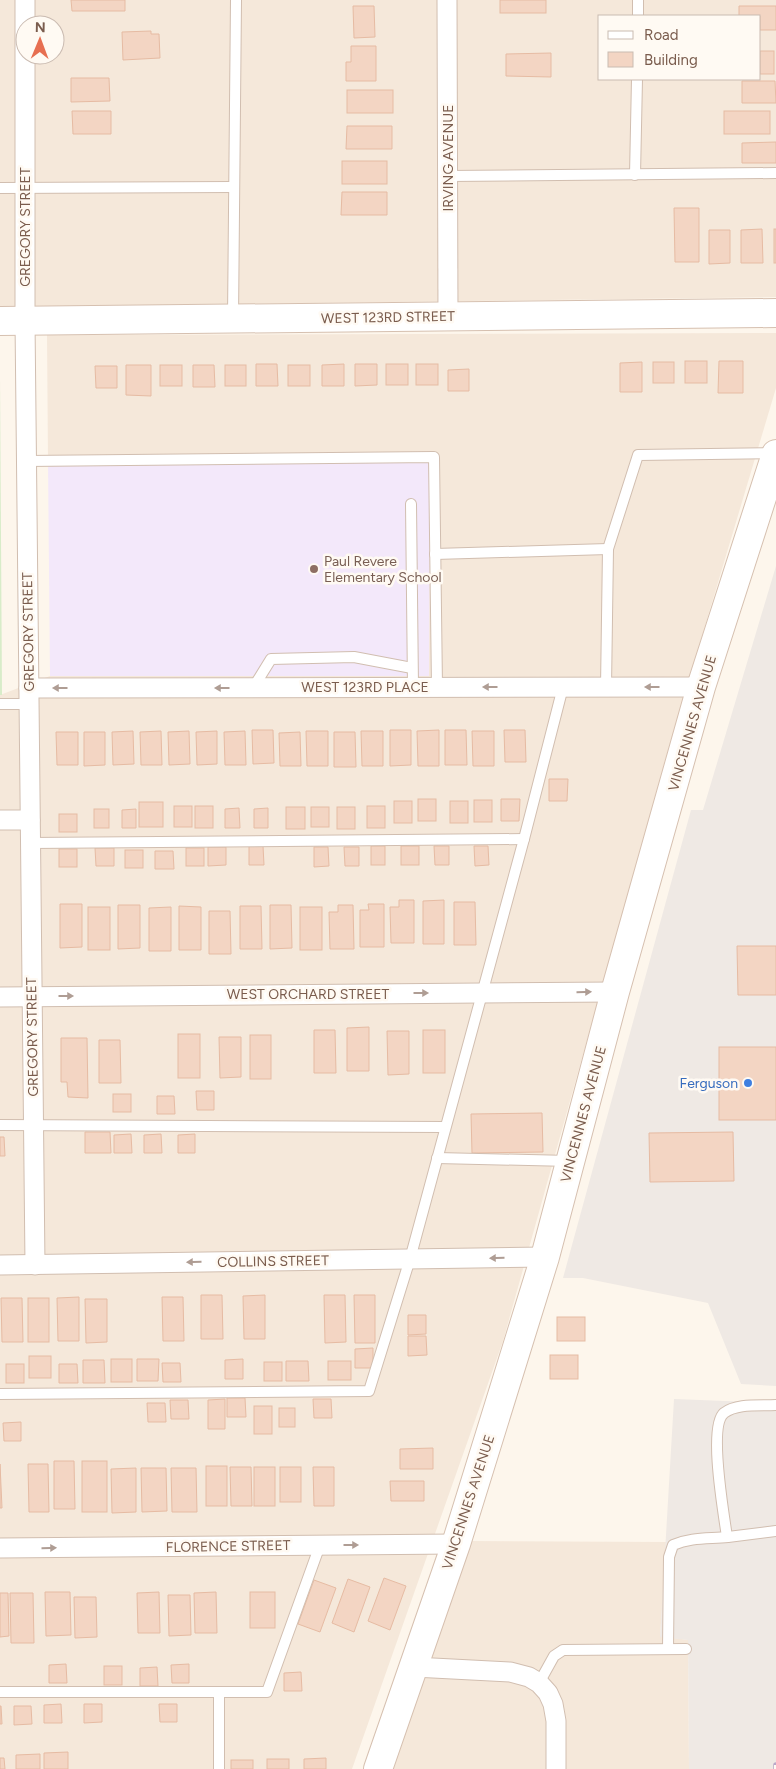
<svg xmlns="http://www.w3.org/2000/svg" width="776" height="1769" font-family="Figtree,sans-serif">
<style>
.residential{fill:#f5e8da;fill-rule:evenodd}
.industrial{fill:#efe9e4}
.education{fill:#f3e8fa}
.green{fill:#d8ecc9}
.building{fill:#f3d5c3;stroke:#e6bba3}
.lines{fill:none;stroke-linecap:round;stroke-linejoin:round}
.lane-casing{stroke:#d1beb0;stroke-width:12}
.street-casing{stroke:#d1beb0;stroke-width:21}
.secondary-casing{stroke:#d6c0b0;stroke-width:30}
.lane{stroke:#fff;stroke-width:10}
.street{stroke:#fff;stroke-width:19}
.secondary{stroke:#fff;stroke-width:28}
.rail-casing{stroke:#b9a8c9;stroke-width:5.5}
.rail{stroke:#fffaf3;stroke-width:4;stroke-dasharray:11;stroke-linecap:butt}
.oneway{fill:#af9d94}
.education-dot{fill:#8d6e63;stroke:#fffaf3;stroke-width:2}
.shop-dot{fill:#3f7fe0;stroke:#fffaf3;stroke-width:2}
.labels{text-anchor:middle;stroke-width:5;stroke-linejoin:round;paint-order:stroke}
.street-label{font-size:14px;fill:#7a5c4d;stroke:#fffaf3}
.education-label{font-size:14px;fill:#785e54;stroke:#fffaf3;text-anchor:start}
.shop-label{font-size:14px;fill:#366cbe;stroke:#fffaf3;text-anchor:end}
</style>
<rect width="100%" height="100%" fill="#fdf6ec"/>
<!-- residential -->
<g class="residential">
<path d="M0,0h776v297l-776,10zM600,16h160v63h-160zM25,25h30v30h-30z"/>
<path d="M776,333v55l-108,362 -165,591 -151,428h-352v-1074l50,-19h379l-381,-215 -1,-126z"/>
<path d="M469,1541l198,1 -7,94 28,4 1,129h-298z"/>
</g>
<!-- industrial -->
<g class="industrial">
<path d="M776,566v820l-35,-2 -33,-81 -125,-25h-20l128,-468h12z"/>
<path d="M674,1399l102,4v366h-87l-1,-129 -28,-3z"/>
</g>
<!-- education -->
<path class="education" d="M48,461l382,1 -1,214h-379z"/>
<!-- green -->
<path class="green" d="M0,376l2,319h-2z"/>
<!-- building -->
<g class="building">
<path d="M71,0h54v11h-53z"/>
<rect x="500" y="0" width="46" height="13"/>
<path d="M353,6h21l1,31 -21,1z"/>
<path d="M739,6h37v24h-16v-14h-21z"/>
<path d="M151,31v3h8l1,24 -37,2 -1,-28z"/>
<path d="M351,46h25v35h-30v-19h5z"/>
<rect x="760" y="51" width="14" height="23"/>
<path d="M551,53v24l-45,-1v-22z"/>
<path d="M71,78h38l1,23 -39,1z"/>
<path d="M742,81h33l1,22h-34z"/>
<rect x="347" y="90" width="46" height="23"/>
<path d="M72,111h39v23h-38z"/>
<rect x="724" y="111" width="46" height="23"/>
<path d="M347,126h45v23h-46z"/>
<path d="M776,142v21h-34v-20z"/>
<rect x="342" y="161" width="45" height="23"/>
<path d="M342,192h45v23h-46z"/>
<path d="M674,208h25v54h-24z"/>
<path d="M762,229l1,34h-22v-33z"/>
<rect x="774" y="229" width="2" height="34"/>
<path d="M709,230h21v33l-21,1z"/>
<rect x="685" y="361" width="22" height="22"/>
<path d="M719,361h24v32h-25z"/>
<path d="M642,362v30h-22v-29z"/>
<rect x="653" y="362" width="21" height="21"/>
<path d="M256,364h21l1,22h-22z"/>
<path d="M344,364v22h-22v-21z"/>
<path d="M355,364h22v21l-22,1z"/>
<rect x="386" y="364" width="22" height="21"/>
<rect x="416" y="364" width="22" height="21"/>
<path d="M126,365h25v31l-25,-1z"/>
<rect x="160" y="365" width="22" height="21"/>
<path d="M193,365h21l1,22h-22z"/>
<rect x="225" y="365" width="21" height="21"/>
<rect x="288" y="365" width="22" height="21"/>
<path d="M95,366h22v22h-21z"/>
<path d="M469,369v22h-21v-21z"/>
<path d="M252,730h21l1,33 -21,1z"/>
<path d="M390,730h21v35l-21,1z"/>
<path d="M439,730v36h-21l-1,-35z"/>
<path d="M445,730h21l1,35h-22z"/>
<path d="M504,730h21l1,32h-21z"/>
<path d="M133,731l1,33 -21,1 -1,-33z"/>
<path d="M161,731l1,34h-21l-1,-33z"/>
<path d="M189,731l1,33 -21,1 -1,-33z"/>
<path d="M217,731v33l-20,1 -1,-33z"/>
<path d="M245,731l1,34h-21l-1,-33z"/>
<path d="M306,731h22v35h-21z"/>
<path d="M361,731h22v35h-21z"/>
<path d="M472,731h22v35h-21z"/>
<path d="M56,732h22v33h-21z"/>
<path d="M84,732h21v33l-21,1z"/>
<path d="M300,732l1,34h-21l-1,-33z"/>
<path d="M334,732h21l1,35h-22z"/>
<path d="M549,779h19l-1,22h-18z"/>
<rect x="418" y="799" width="18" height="22"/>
<path d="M501,799h19l-1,22h-18z"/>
<rect x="474" y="800" width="18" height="22"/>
<rect x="394" y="801" width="18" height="22"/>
<rect x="450" y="801" width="18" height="22"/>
<rect x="139" y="802" width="24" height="25"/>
<rect x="174" y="806" width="18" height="21"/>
<rect x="195" y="806" width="18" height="22"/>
<rect x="367" y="806" width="18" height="22"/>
<rect x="286" y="807" width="19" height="22"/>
<rect x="311" y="807" width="18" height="20"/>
<rect x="337" y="807" width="18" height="22"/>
<path d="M239,808l1,20h-15v-19z"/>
<path d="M268,808v20h-14v-19z"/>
<rect x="94" y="809" width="15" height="19"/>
<path d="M136,809v19h-14v-18z"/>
<rect x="59" y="814" width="18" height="18"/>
<path d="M249,846h14l1,19h-15z"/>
<rect x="371" y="846" width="14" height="19"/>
<rect x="401" y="846" width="18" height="19"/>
<path d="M434,846h15v19h-14z"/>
<path d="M474,846h14l1,19 -14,1z"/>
<path d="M208,847h18v18l-18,1z"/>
<path d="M314,847h14l1,19 -15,1z"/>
<path d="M344,847h15v19h-14z"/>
<path d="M95,848h19v18h-18z"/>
<rect x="186" y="848" width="18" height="18"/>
<rect x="59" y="849" width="18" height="18"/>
<rect x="125" y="850" width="18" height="18"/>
<path d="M155,851h18l1,18h-19z"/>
<path d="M399,900h15v43h-23l-1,-36h9z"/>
<path d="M444,900v44h-21v-43z"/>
<path d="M454,902h21l1,43h-22z"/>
<path d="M60,904h22v43l-22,1z"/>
<path d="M368,904h16v43h-24v-37h9z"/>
<path d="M118,905h22v43l-22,1z"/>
<path d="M270,905h21l1,43 -22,1z"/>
<path d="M338,905h15l1,44h-24l-1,-37h9z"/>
<path d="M179,906l22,1v43h-22z"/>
<path d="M240,906h21l1,43h-22z"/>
<rect x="88" y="907" width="22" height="43"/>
<path d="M171,907v44h-22v-43z"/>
<rect x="300" y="907" width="22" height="43"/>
<path d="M209,911h21l1,43h-22z"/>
<path d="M737,946h39v49h-38z"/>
<path d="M369,1027v44h-22v-43z"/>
<path d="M314,1030h21l1,43h-22z"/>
<rect x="423" y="1030" width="22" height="43"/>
<path d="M387,1031h22v43l-21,1z"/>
<rect x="178" y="1034" width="22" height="44"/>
<rect x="250" y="1035" width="21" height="44"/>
<path d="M219,1037h22v40l-21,1z"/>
<path d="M61,1038h26l1,60 -20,-1 -1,-15h-6z"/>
<path d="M99,1040h21l1,43h-22z"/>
<rect x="719" y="1047" width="57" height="73"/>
<path d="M196,1091h18v19h-17z"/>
<rect x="113" y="1094" width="18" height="18"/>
<path d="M157,1096h17l1,18h-18z"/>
<path d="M542,1113l1,39 -71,1 -1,-39z"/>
<path d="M85,1132h25l1,21h-26z"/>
<path d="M733,1132l1,49 -84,1 -1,-49z"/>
<path d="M131,1134l1,19h-18v-18z"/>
<path d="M161,1134l1,19h-18v-18z"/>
<path d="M195,1134v19h-17v-18z"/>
<path d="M0,1137h4l1,19h-5z"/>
<path d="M201,1295h21l1,44h-22z"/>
<path d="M265,1295v44h-21l-1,-43z"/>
<path d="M324,1295h21l1,47 -21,1z"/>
<path d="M354,1295h21v48h-20z"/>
<path d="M79,1297v44h-21l-1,-43z"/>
<path d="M162,1297h21l1,44h-21z"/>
<path d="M1,1298h21l1,44h-21z"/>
<rect x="28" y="1298" width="21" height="44"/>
<path d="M85,1299h22v43l-21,1z"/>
<path d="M408,1315h18v19l-18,1z"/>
<rect x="557" y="1317" width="28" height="24"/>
<path d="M408,1336h18l1,19 -19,1z"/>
<path d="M373,1348v20h-18v-19z"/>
<rect x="550" y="1355" width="28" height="24"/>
<rect x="29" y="1356" width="22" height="22"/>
<rect x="111" y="1359" width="21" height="23"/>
<path d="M137,1359h22l-1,22h-21z"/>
<path d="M243,1359v20h-18v-19z"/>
<path d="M83,1360h21l1,23h-22z"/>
<path d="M286,1361h22l1,20h-23z"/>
<rect x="328" y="1361" width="23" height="19"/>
<rect x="264" y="1362" width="18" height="19"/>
<path d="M162,1363h18l1,19h-18z"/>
<rect x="6" y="1364" width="18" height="19"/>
<path d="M59,1364h18l1,19h-19z"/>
<path d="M227,1398h18l1,19h-19z"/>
<path d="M225,1399v30h-17v-29z"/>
<path d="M313,1399h18l1,19h-18z"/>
<path d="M170,1400h18l1,19h-18z"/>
<path d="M147,1403h18l1,19h-18z"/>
<rect x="254" y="1406" width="18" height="28"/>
<rect x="279" y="1408" width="16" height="19"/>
<path d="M21,1422v19h-17l-1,-18z"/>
<path d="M433,1448v21h-33v-20z"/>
<path d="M54,1461h20l1,48h-21z"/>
<rect x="82" y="1461" width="25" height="51"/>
<path d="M0,1464l2,44h-2z"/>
<path d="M28,1464h20l1,48h-20z"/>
<rect x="206" y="1466" width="21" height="40"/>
<path d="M230,1467h21l1,39h-21z"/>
<rect x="254" y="1467" width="21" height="39"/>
<rect x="280" y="1467" width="21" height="35"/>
<path d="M313,1467h21v39h-20z"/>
<path d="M136,1468v44l-24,1 -1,-44z"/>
<path d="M141,1468h25l1,43 -25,1z"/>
<path d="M171,1468h25l1,44h-25z"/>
<path d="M390,1481h34v20h-33z"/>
<path d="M384,1578l22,8 -16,44 -22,-9z"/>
<path d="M348,1579l22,8 -16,45 -22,-9z"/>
<path d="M314,1580l22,8 -16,44 -22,-8z"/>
<path d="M45,1592h25l1,43 -25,1z"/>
<path d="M159,1592l1,41h-22l-1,-40z"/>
<path d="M216,1592l1,41h-22l-1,-40z"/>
<rect x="250" y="1592" width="25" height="36"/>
<path d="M0,1593h8l1,43 -9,1z"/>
<path d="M10,1593h23l1,50h-23z"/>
<path d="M168,1595h22l1,40 -22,1z"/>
<path d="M74,1597h22l1,40 -22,1z"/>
<path d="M66,1664l1,19h-18v-18z"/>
<path d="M189,1664v19h-17l-1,-18z"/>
<rect x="104" y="1666" width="18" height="19"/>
<path d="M157,1667l1,19h-18v-18z"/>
<path d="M301,1672l1,19h-18v-18z"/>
<path d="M61,1704l1,19h-18v-18z"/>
<path d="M84,1704h18v18l-18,1z"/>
<path d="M159,1704h18v18h-17z"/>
<path d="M0,1706h1l1,18h-2z"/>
<path d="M14,1706h17l1,18 -18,1z"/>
<path d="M68,1752v17h-24v-16z"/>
<path d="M40,1754v15h-24v-14z"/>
<path d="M0,1758h4l1,11h-5z"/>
<path d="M326,1758v11h-22v-10z"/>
<rect x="267" y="1759" width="22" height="10"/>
<rect x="231" y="1760" width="22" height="9"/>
</g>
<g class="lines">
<!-- lane casing -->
<g class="lane-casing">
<g id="lane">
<path d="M638,16v-16"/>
<path d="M635,175l2,-96"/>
<path d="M448,176l328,-3"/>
<path d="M0,188l234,-1"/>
<path d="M233,318l3,-318"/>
<path d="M26,461l408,-4 3,230"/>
<path d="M411,504l2,183"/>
<path d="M435,554l173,-5"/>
<path d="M606,687l2,-138 30,-94 137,-2"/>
<path d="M253,688l18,-29 83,-2 58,11"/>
<path d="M0,704h29"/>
<path d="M30,843l494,-4"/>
<path d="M0,1125l445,2"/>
<path d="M437,1158l133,3"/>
<path d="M0,1394l369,-3 41,-132 114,-420 39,-152"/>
<path d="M727,1537c-3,-22 -19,-111 -3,-124 13,-10 36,-7 52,-8"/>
<path d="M668,1649l1,-92 4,-12c18,-8 36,-6 55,-8 16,-2 32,-4 48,-6"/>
<path d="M539,1683l15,-27 9,-6 123,-1"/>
<path d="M0,1692h267l53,-147"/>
<path d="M219,1692v77"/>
</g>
</g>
<!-- street casing -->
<g class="street-casing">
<g id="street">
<path d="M25,0v321l10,944"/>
<path d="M447,0l1,317"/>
<path d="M29,688l672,-1"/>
<path d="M0,820h30"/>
<path d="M0,997l615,-5"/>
<path d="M0,1265l545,-8"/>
<path d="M0,1548l456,-4"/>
<path d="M414,1667l96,5 19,5 10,6 9,10 5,11 3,17v48"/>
</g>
</g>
<!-- secondary casing -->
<g class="secondary-casing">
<g id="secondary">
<path d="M0,321l776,-8"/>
<path d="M378,1769l78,-225 89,-287 70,-265 86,-305 75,-233"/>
</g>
</g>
<!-- lane -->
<use href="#lane" class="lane"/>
<!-- street -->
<use href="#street" class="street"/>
<!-- secondary -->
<use href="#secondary" class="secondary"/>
<!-- rail casing -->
<g class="rail-casing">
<path id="rail" d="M776,1769v-4"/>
</g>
<!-- rail -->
<use href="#rail" class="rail"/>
</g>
<!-- one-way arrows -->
<defs><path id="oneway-solid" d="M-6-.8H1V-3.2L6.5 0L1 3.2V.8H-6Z" transform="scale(1.25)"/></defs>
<g class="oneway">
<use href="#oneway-solid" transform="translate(490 687) rotate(180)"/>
<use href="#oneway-solid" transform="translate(652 687) rotate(180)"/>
<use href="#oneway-solid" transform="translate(60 688) rotate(180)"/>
<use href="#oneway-solid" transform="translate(222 688) rotate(180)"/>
<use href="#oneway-solid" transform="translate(584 992) rotate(-1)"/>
<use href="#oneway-solid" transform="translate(421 993)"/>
<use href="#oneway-solid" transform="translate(66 996)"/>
<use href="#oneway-solid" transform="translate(497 1258) rotate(179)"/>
<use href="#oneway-solid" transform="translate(194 1262) rotate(179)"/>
<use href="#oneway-solid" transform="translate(351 1545)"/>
<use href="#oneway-solid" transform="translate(49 1548) rotate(-1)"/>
</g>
<!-- markers -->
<circle class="education-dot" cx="314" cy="569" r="5"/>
<circle class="shop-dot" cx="748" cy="1083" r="5"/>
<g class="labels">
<!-- street labels -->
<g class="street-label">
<text transform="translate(448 158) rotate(-90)" y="5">IRVING AVENUE</text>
<text transform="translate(25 227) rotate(-90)" y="5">GREGORY STREET</text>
<text transform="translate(388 317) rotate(-1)" y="5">WEST 123RD STREET</text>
<text transform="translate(28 632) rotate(-91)" y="5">GREGORY STREET</text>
<text x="365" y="692">WEST 123RD PLACE</text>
<text transform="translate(692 723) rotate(-74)" y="5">VINCENNES AVENUE</text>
<text x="308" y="999">WEST ORCHARD STREET</text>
<text transform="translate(32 1037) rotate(-91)" y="5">GREGORY STREET</text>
<text transform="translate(583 1114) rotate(-75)" y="5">VINCENNES AVENUE</text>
<text transform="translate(273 1261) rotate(-1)" y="5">COLLINS STREET</text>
<text transform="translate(468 1502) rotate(-72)" y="5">VINCENNES AVENUE</text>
<text transform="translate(228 1546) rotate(-1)" y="5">FLORENCE STREET</text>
</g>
<!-- education labels -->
<g class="education-label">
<text x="324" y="566">Paul Revere<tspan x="324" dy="16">Elementary School</tspan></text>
</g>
<!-- shop labels -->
<g class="shop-label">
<text x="738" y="1088">Ferguson</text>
</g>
</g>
<!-- legend -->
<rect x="598" y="15" width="162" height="65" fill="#fffaf3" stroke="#cabbb1"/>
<rect x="608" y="31" width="25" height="8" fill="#ffffff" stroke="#cabbb1"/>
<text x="644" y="40" font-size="15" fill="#7a5c4d">Road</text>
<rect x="608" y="52" width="25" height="15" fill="#f3d5c3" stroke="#cabbb1"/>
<text x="644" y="65" font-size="15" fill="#7a5c4d">Building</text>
<!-- north arrow -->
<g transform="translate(40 40) rotate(1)"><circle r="24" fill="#fffaf3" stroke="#cabbb1"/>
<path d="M0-4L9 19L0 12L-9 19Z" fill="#e76f51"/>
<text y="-8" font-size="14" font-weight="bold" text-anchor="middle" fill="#7a5c4d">N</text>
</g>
</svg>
